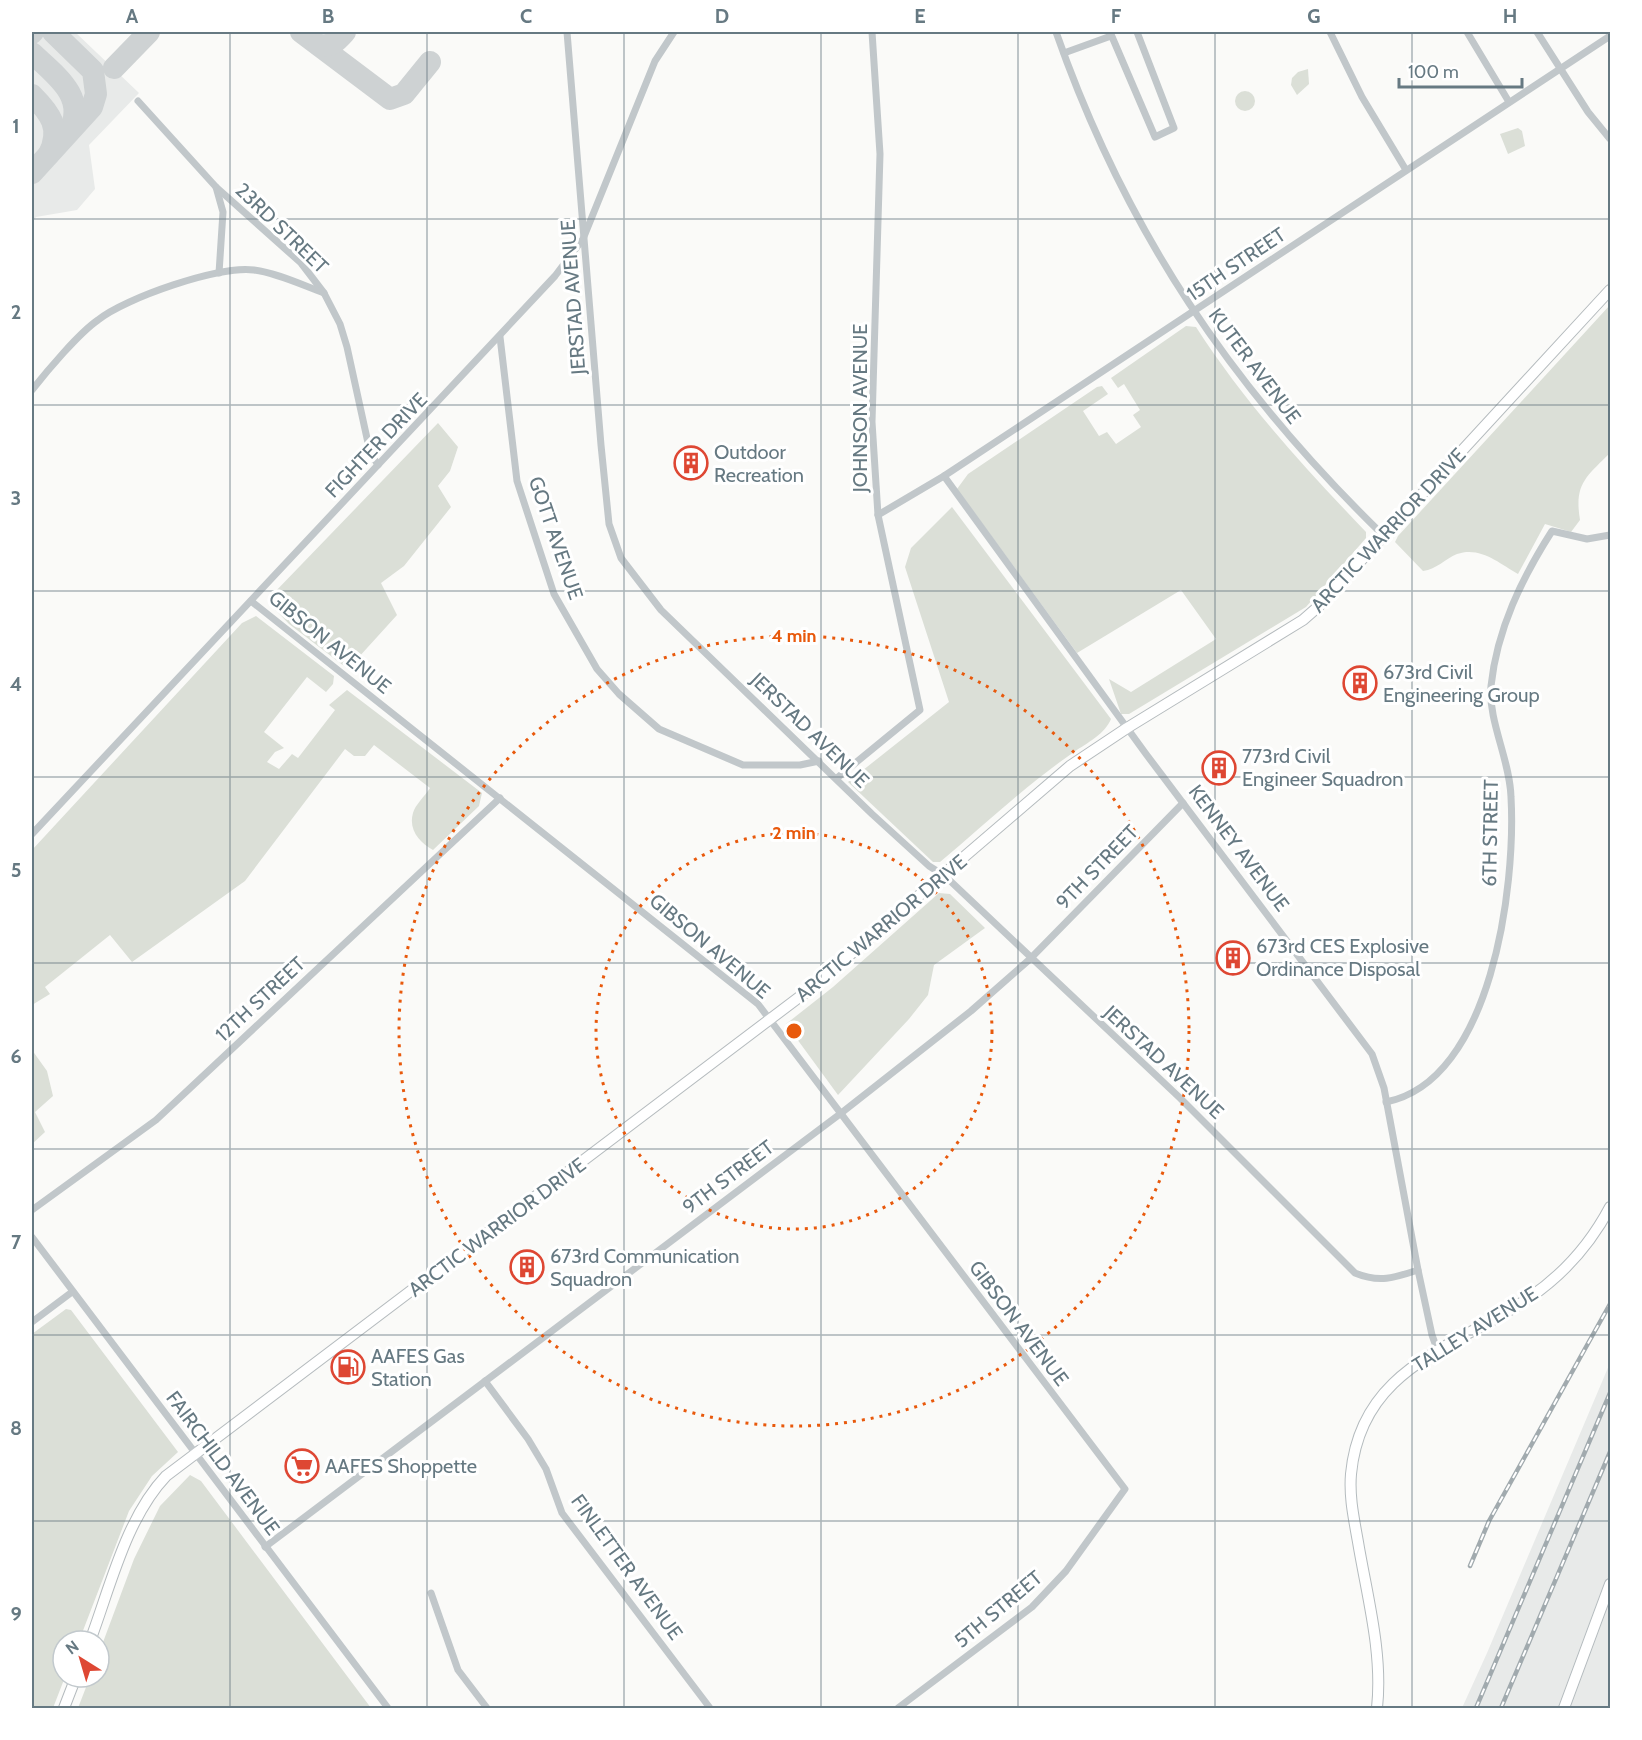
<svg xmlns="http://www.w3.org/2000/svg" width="1642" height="1740" font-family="Cabin,sans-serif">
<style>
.built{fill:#e8eae9}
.green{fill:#dbdfd7}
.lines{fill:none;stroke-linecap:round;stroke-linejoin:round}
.taxiway{stroke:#ced2d3;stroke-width:22}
.secondary-casing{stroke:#b4bbbe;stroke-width:12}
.primary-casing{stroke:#b5bbbe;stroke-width:12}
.street{stroke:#c1c7ca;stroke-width:7}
.secondary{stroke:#fff;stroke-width:10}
.primary{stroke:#fff;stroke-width:10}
.rail-casing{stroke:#a1aaae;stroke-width:4.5}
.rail{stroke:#fff;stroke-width:2;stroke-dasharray:7;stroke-linecap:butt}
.grid{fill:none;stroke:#667982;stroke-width:1.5;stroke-opacity:0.55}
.ring{fill:none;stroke:#e8590c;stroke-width:3;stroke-dasharray:3 6}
.labels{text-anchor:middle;stroke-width:6;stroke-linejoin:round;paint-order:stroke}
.street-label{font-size:20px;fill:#667982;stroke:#fff}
.poi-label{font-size:20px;fill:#667982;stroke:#fff;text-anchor:start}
.centre{fill:#e8590c;stroke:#fff;stroke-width:3}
.ring-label{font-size:18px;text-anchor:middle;font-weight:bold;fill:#e8590c;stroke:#fff;stroke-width:6;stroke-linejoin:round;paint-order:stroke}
.neatline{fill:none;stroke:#667982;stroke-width:2}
.grid-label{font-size:20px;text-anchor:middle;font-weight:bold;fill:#667982}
</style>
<rect width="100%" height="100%" fill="#fafaf8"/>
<!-- built -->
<g class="built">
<path d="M32,32h43l64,61 -50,52 6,44 -18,21 -41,7 -4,5z"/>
<path d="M1610,1363v345h-148l25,-55z"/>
</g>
<!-- green -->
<g class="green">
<path d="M1308,69l1,15 -12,11 -6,-10 1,-7 6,-6z"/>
<circle cx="1245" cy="101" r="10"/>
<path d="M1518,128l4,3 3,15 -17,8 -8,-20z"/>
<path d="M1610,305v148c-24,24 -36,31 -30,67l-9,12 -26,-8 -27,50c-19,-11 -38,-28 -61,-20 -12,5 -20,15 -34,17l-28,-29 3,-6z"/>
<path d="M1186,326l10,1c49,76 108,140 170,205v6l-60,69 -177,107h-8l-12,-35 22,13 85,-53 -35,-49 -104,63 -120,-164 11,-15 129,-87 5,-1 6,8 -25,17 16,25 8,-4 9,12 25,-17 -8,-12 7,-5 -16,-26 -6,4 -7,-10z"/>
<path d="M438,423l20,24 -8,24 -12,15 13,21 -47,59 -23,17 16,32 -49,54 -59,-45 -19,-20 3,-10z"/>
<path d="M952,507l159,212c-6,15 -24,24 -37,33 -48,33 -90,73 -134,110h-7l-85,-80 101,-80 -44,-135 6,-19z"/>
<path d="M256,616l78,60 -1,8 -7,8 -19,-15 -43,55 20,16 -9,4 -8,10 12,7 13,-15 6,4 37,-48 -6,-5 18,-15 135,103 -3,13 -46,44c-13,-7 -25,-20 -20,-37 2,-8 12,-17 17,-25l-56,-43 -9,11h-11l-9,-7 -100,132 -113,81 -22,-27 -65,52 5,7 -18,11v-155l210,-227z"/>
<path d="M939,893l11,1 35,34 -51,37 -6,30 -19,24 -71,76 -52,-71 47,-37z"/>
<path d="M32,1050l15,21 6,25 -18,16 10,20 -13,12z"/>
<path d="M66,1309l5,1 107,142 -26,24 -23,35 -50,130h-16v36h2l-12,31h-21v-374z"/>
<path d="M190,1475l11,6 170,227h-293l12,-31h9v-24l35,-94 26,-53z"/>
</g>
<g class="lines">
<!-- taxiway -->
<g class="taxiway">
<path d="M301,32l89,67 14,-5 26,-32"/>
<path d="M32,33l1,-1"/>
<path d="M319,45c13,2 18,-4 26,-13"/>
<path d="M32,53c23,22 56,44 37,79"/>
<path d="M114,68l35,-36"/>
<path d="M32,95c18,18 30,33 17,59"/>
<path d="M32,173l60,-66 4,-13 -3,-23 -40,-39"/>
</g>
<!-- secondary casing -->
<g class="secondary-casing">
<g id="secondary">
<path d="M1377,1708c6,-55 -10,-112 -19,-166 -4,-23 -9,-45 -7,-68 10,-107 104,-126 178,-176 35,-24 62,-55 81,-91"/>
<path d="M1564,1708l46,-124"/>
</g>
</g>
<!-- primary casing -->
<g class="primary-casing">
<g id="primary">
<path d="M90,1641c20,-53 36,-123 76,-165l644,-487 260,-223 57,-38 176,-108 16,-14 291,-316"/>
<path d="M64,1708l12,-31"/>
</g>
</g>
<!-- street -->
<g class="street">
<path d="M567,32l34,413 8,79 12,34 40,52 211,204 57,52 16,10 235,222 175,175c24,10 39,5 63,-3"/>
<path d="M1056,32c70,200 176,356 327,503"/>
<path d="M1110,32l45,105 19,-9 -37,-96"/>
<path d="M1330,32l32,65 44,73"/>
<path d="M1467,32l42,70"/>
<path d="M1537,32l51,80 22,27"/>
<path d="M1064,53l47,-17"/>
<path d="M138,101l78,86 85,76 23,30 16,31 7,23 23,105 8,13"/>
<path d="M216,187l7,25 -4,61"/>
<path d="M500,337l17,144 37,113 43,75 22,25 40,35 84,36h57l19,-4"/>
<path d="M32,390c15,-19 47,-57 66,-70 27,-22 122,-55 156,-50 23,3 48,15 70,23"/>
<path d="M944,476l202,278 226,300 12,34 34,182 14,65 5,14"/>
<path d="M878,515l66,-39 666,-440"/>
<path d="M251,601l507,403 367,485 -59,82 -34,36 -134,101"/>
<path d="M837,778l83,-68 -42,-195 -6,-93 8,-268 -8,-122"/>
<path d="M32,834l523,-558 28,-37 72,-178 19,-29"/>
<path d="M1386,1102c106,-21 130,-216 125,-305 -1,-37 -23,-76 -20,-111 6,-57 31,-108 61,-155l35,8 23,-4"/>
<path d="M32,1210l124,-90 344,-322"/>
<path d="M32,1237l356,471"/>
<path d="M32,1322l40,-30"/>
<path d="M485,1381l43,58 18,30 16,44 148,195"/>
<path d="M265,1547l575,-433 131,-103 59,-52 153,-156"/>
<path d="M431,1593l27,77 29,38"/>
</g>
<!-- secondary -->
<use href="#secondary" class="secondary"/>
<!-- primary -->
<use href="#primary" class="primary"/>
<!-- rail casing -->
<g class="rail-casing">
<g id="rail">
<path d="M1470,1566l19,-45 121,-217"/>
<path d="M1476,1708l134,-315"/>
<path d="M1501,1708l109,-256"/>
</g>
</g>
<!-- rail -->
<use href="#rail" class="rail"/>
</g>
<!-- grid -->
<path class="grid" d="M230,32v1676M427,32v1676M624,32v1676M821,32v1676M1018,32v1676M1215,32v1676M1412,32v1676M32,219h1578M32,405h1578M32,591h1578M32,777h1578M32,963h1578M32,1149h1578M32,1335h1578M32,1521h1578"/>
<!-- distance rings -->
<g class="ring">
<circle cx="794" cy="1031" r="198"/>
<circle cx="794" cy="1031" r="395"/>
</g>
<!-- icons -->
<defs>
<g id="building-ring" transform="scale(1.725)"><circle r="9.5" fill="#fff" stroke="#de4733" stroke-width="1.5"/><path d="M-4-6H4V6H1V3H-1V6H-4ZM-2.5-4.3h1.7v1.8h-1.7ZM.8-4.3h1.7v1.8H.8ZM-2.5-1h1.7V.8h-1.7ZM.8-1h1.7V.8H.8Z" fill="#de4733"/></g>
<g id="fuel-ring" transform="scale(1.725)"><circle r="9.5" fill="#fff" stroke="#de4733" stroke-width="1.5"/><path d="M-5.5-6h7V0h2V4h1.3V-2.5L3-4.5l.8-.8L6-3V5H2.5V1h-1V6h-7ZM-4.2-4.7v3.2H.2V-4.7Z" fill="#de4733"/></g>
<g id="supermarket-ring" transform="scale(1.725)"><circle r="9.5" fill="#fff" stroke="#de4733" stroke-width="1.5"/><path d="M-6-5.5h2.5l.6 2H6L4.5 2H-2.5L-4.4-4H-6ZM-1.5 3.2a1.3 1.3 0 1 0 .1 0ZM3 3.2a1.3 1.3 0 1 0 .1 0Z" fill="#de4733"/></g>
</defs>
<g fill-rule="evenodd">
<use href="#building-ring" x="691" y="463"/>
<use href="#building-ring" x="1360" y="683"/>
<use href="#building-ring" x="1219" y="768"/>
<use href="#building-ring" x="1233" y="958"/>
<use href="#building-ring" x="527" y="1267"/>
<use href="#fuel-ring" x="348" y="1367"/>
<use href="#supermarket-ring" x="302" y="1466"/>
</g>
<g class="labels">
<!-- street labels -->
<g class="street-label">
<text transform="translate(282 228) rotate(44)" y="7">23RD STREET</text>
<text transform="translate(1236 264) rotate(-34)" y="7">15TH STREET</text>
<text transform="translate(573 297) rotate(-94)" y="7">JERSTAD AVENUE</text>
<text transform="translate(1255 366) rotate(53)" y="7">KUTER AVENUE</text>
<text transform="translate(860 408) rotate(-90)" y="7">JOHNSON AVENUE</text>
<text transform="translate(376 445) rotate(-46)" y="7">FIGHTER DRIVE</text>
<text transform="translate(1388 530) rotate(-47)" y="7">ARCTIC WARRIOR DRIVE</text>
<text transform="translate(556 538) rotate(71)" y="7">GOTT AVENUE</text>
<text transform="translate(330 642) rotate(39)" y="7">GIBSON AVENUE</text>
<text transform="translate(810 730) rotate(44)" y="7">JERSTAD AVENUE</text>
<text transform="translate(1490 833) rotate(-89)" y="7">6TH STREET</text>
<text transform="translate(1239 848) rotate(53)" y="7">KENNEY AVENUE</text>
<text transform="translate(1097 867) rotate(-46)" y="7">9TH STREET</text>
<text transform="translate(881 928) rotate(-40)" y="7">ARCTIC WARRIOR DRIVE</text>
<text transform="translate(710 946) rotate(40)" y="7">GIBSON AVENUE</text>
<text transform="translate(260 999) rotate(-43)" y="7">12TH STREET</text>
<text transform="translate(1164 1062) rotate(43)" y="7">JERSTAD AVENUE</text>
<text transform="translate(728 1177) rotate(-37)" y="7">9TH STREET</text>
<text transform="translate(497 1227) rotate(-37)" y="7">ARCTIC WARRIOR DRIVE</text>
<text transform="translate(1019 1323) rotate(53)" y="7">GIBSON AVENUE</text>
<text transform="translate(1475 1329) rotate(-32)" y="7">TALLEY AVENUE</text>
<text transform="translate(223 1463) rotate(53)" y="7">FAIRCHILD AVENUE</text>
<text transform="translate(627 1567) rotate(54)" y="7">FINLETTER AVENUE</text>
<text transform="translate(998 1609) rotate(-40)" y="7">5TH STREET</text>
</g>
<!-- poi labels -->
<g class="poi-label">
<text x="714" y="459">Outdoor<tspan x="714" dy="23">Recreation</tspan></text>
<text x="1383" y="679">673rd Civil<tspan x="1383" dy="23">Engineering Group</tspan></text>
<text x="1242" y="763">773rd Civil<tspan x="1242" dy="23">Engineer Squadron</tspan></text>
<text x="1256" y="953">673rd CES Explosive<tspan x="1256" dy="23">Ordinance Disposal</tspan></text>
<text x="550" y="1263">673rd Communication<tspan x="550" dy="23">Squadron</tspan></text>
<text x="371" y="1363">AAFES Gas<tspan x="371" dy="23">Station</tspan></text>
<text x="325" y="1473">AAFES Shoppette</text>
</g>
</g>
<circle cx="794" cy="1031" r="9" class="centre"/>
<g class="ring-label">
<text x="794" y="642">4 min</text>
<text x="794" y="839">2 min</text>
</g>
<!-- border -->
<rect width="1642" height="1740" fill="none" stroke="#ffffff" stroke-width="66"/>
<!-- north arrow -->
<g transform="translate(81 1659) rotate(323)"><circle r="28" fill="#ffffff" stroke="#c2c9cd" stroke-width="1.5"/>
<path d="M0-4.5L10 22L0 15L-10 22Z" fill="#de4733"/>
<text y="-9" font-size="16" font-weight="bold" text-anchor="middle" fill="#667982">N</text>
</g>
<!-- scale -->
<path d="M1399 78v9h123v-9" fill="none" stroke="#667982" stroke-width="3"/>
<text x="1408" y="78" font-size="18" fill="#667982" stroke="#ffffff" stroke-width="4.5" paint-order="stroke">100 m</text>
<rect x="33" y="33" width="1576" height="1674" class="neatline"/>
<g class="grid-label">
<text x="132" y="23">A</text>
<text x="328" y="23">B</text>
<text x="526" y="23">C</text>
<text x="722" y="23">D</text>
<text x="920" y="23">E</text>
<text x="1116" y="23">F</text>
<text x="1314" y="23">G</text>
<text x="1510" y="23">H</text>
<text x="16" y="133">1</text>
<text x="16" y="319">2</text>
<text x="16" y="505">3</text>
<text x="16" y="691">4</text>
<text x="16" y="877">5</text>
<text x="16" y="1063">6</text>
<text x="16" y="1249">7</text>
<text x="16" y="1435">8</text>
<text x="16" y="1621">9</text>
</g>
</svg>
